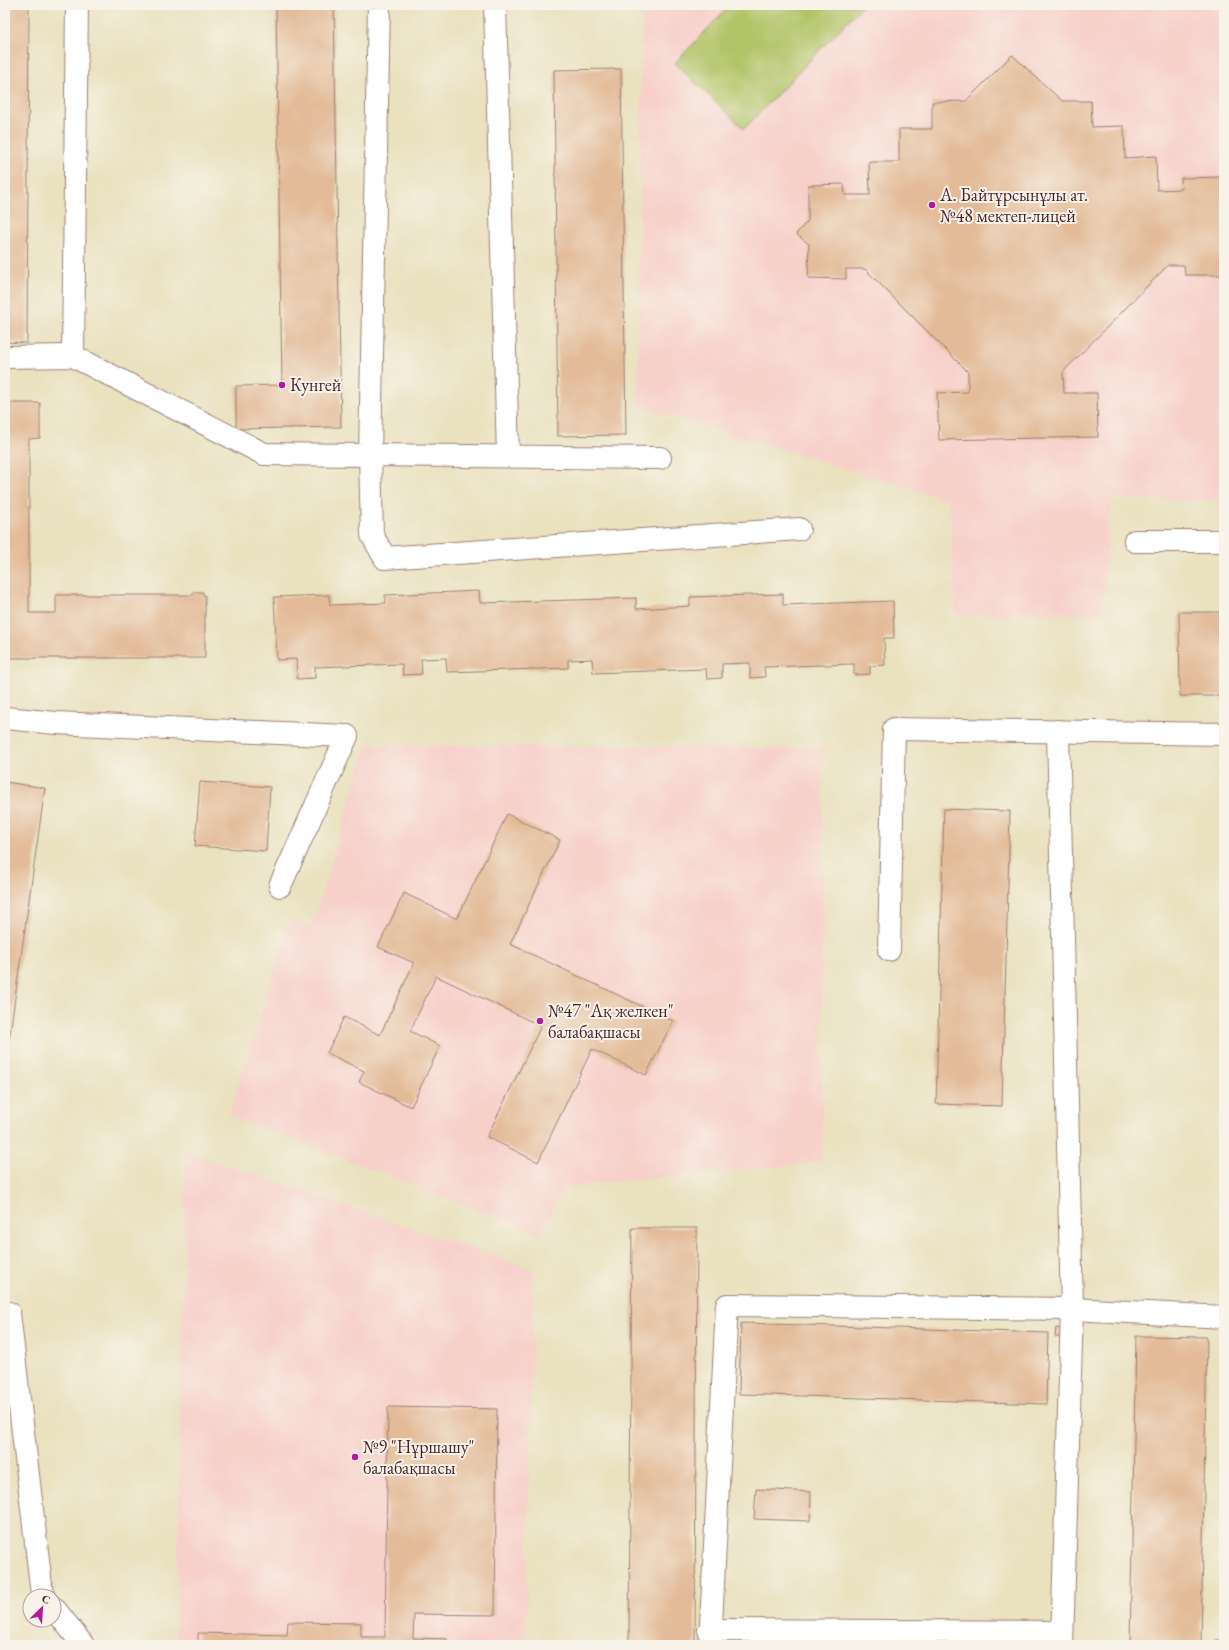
<svg xmlns="http://www.w3.org/2000/svg" width="1229" height="1650" font-family="'EB Garamond',serif">
<style>
.built{fill:#f7d0ca}
.green{fill:#b2c468;stroke:#7e724a}
.building{fill:#e3bb99}
.lines{fill:none;stroke-linecap:round;stroke-linejoin:round}
.minor-casing{stroke:#9a8075;stroke-width:24}
.minor{stroke:#fff;stroke-width:22}
.poi-dot{fill:#b5179e;stroke:#f7f3e8;stroke-width:1.5}
.labels{text-anchor:middle;stroke-width:4;stroke-linejoin:round;paint-order:stroke}
.poi-label{font-size:18px;fill:#4a1f2b;stroke:#f7f3e8;text-anchor:start}
</style>
<rect width="100%" height="100%" fill="#f7f3e8"/>
<filter id="ink" filterUnits="userSpaceOnUse"><feTurbulence type="fractalNoise" baseFrequency=".025" numOctaves="2"/><feDisplacementMap in="SourceGraphic" scale="8" xChannelSelector="R" yChannelSelector="G"/><feConvolveMatrix kernelMatrix="1 2 1 2 8 2 1 2 1" color-interpolation-filters="sRGB"/></filter>
<filter id="wash" filterUnits="userSpaceOnUse"><feTurbulence type="fractalNoise" baseFrequency=".012" numOctaves="4" result="noise"/><feDisplacementMap in="SourceGraphic" scale="16" xChannelSelector="R" yChannelSelector="G"/><feGaussianBlur stdDeviation="0.9" result="paint"/><feColorMatrix in="noise" values="0 0 0 0 0 0 0 0 0 0 0 0 0 0 0 0 0 1.4 0 .05"/><feComposite in="paint" operator="in"/></filter>
<g filter="url(#wash)">
<rect width="100%" height="100%" fill="#eae1bf"/>
<!-- built -->
<g class="built">
<path d="M642,5h582v496l-112,-2 -10,115 -146,1 -7,-115 -311,-94z"/>
<path d="M367,745l456,3 -1,414 -258,25 -23,47 -312,-119 62,-195 21,7z"/>
<path d="M186,1151l348,119 -8,375h-350z"/>
</g>
<!-- green -->
<path class="green" d="M730,5h133l-119,124 -69,-66z"/>
<g id="blocks">
<!-- building -->
<g class="building">
<path d="M5,5h24l-2,338 -22,-1z"/>
<path d="M276,5h58l7,422 -105,2v-43l46,-1z"/>
<path d="M1012,55l50,46h29l1,26 32,-1 1,32 31,-2 1,34 25,-1 -1,-11 41,-1 2,98h-39l-1,-10h-16l-105,107 1,21h33l1,44 -159,3 -2,-47 31,-1v-20l-103,-103h-19v10l-38,-1 1,-34 -13,-10 12,-13v-36l36,-1 1,11h25l-1,-33h30v-33h33v-27l34,-1z"/>
<path d="M621,69l5,366 -68,1 -4,-366z"/>
<path d="M5,403h35v35l-11,1v174h27v-18h137v-3h10v3h2v63h-200z"/>
<path d="M479,591l1,12 156,-5v11l54,-3v-9l93,-3v11l110,-4 1,37h-10l1,27 -15,1v8l-16,1v-11l-90,3 1,10 -15,1v-15l-28,1v14l-15,1 -1,-10 -113,4 -1,-14 -24,1v8l-121,4 -1,-14 -25,1 1,15 -19,1 -1,-11 -87,3v11l-18,1 -1,-20 -19,1 -3,-63 55,-2 1,10 56,-2 -1,-8z"/>
<path d="M1179,612h45v84h-44z"/>
<path d="M5,782l40,6 -39,273 -1,-1z"/>
<path d="M200,782l70,5 -4,64 -71,-5z"/>
<path d="M944,809l66,2 -8,295 -66,-2z"/>
<path d="M507,814l53,26 -50,104 163,77 -27,54 -54,-26 -54,113 -51,-25 54,-111 -105,-50 -26,55 30,15 -29,61 -52,-25 5,-11 -37,-18 17,-36 36,18 34,-72 -36,-16 26,-54 53,26z"/>
<path d="M632,1228h65l-2,417h-66z"/>
<path d="M741,1323l307,10 -2,71 -307,-10z"/>
<path d="M1056,1328l6,1v8h-7z"/>
<path d="M1136,1336l71,1 -6,308h-71z"/>
<path d="M388,1407l109,2 -2,206 -81,-1 -1,24 34,1v6h-249v-12l89,2 1,-13 73,1v14h24z"/>
<path d="M756,1489l55,3 -1,29 -56,-2z"/>
<rect x="1216" y="1640" width="8" height="5"/>
</g>
</g>
</g>
<g filter="url(#ink)">
<use href="#blocks" fill-opacity="0" stroke="#9a8075" stroke-width="1"/>
<g class="lines">
<!-- minor casing -->
<g class="minor-casing">
<g id="minor">
<path d="M379,5l-9,450 2,80 13,23 414,-29"/>
<path d="M495,5l13,451"/>
<path d="M73,356l4,-351"/>
<path d="M5,357l68,-1 191,98 396,4"/>
<path d="M1135,541h89"/>
<path d="M5,718l51,5 291,13 -67,150"/>
<path d="M1058,731l14,578 -10,336"/>
<path d="M889,950l5,-221 330,5"/>
<path d="M9,1313l33,281 2,2"/>
<path d="M54,1608l29,37"/>
<path d="M709,1630l353,2"/>
<path d="M710,1645l17,-340 345,4 152,8"/>
</g>
</g>
<!-- minor -->
<use href="#minor" class="minor"/>
</g>
</g>
<!-- markers -->
<g class="poi-dot">
<circle cx="932" cy="205" r="4"/>
<circle cx="282" cy="385" r="4"/>
<circle cx="540" cy="1021" r="4"/>
<circle cx="355" cy="1457" r="4"/>
</g>
<g class="labels">
<!-- poi labels -->
<g class="poi-label">
<text x="940" y="201">А. Байтұрсынұлы ат.<tspan x="940" dy="21">№48 мектеп-лицей</tspan></text>
<text x="290" y="391">Кунгей</text>
<text x="548" y="1017">№47 "Ақ желкен"<tspan x="548" dy="21">балабақшасы</tspan></text>
<text x="363" y="1453">№9 "Нұршашу"<tspan x="363" dy="21">балабақшасы</tspan></text>
</g>
</g>
<!-- margin -->
<rect width="1229" height="1650" fill="none" stroke="#f7f3e8" stroke-width="20"/>
<!-- north arrow -->
<g transform="translate(42 1608) rotate(25)"><circle r="19" fill="#f7f3e8" stroke="#b29e9c"/>
<path d="M0-3L7 15L0 10L-7 15Z" fill="#b5179e"/>
<text y="-6" font-size="11" font-weight="bold" text-anchor="middle" fill="#4a1f2b">С</text>
</g>
</svg>
